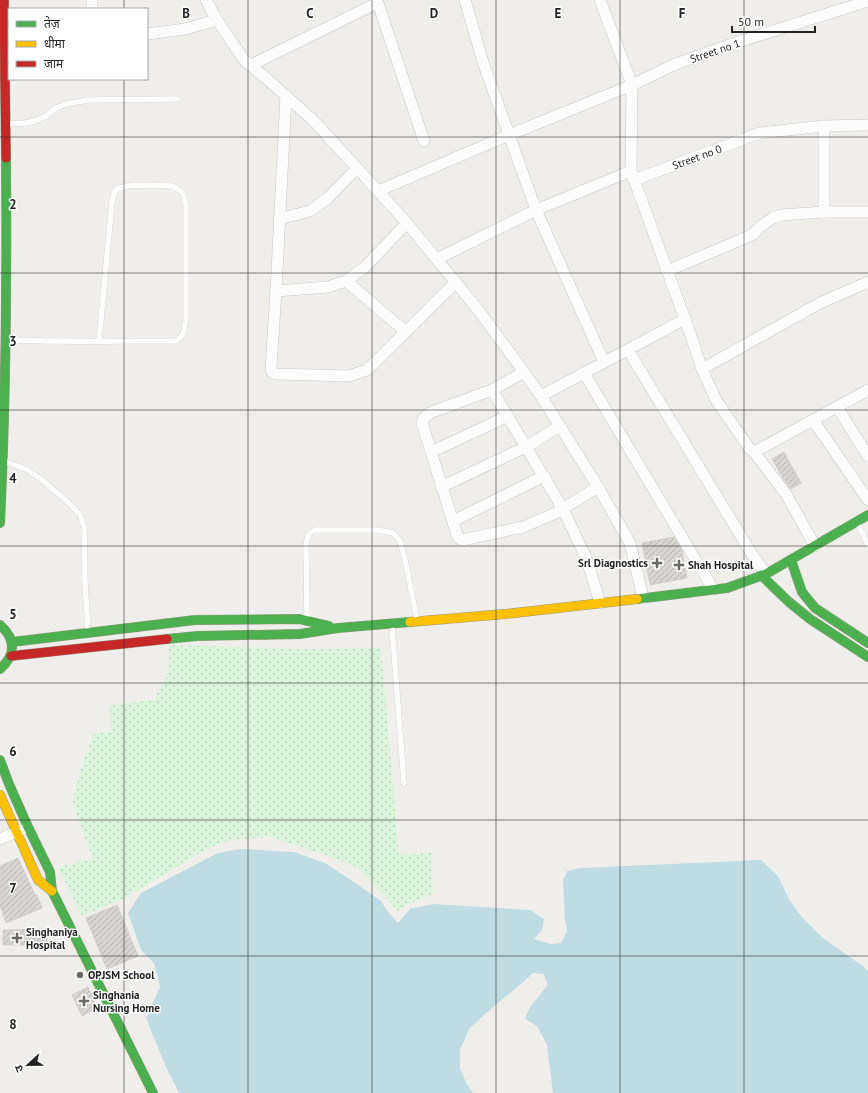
<svg xmlns="http://www.w3.org/2000/svg" width="868" height="1093" font-family="'PT Sans','Noto Sans Devanagari',sans-serif">
<style>
.park{fill:url(#park-dots)}
.water{fill:#bfdbe3}
.building{fill:url(#building-hatch);stroke:#d3d0cc}
.lines{fill:none;stroke-linecap:round;stroke-linejoin:round}
.lane-casing{stroke:#c9c8c7;stroke-width:6}
.street-casing{stroke:#c9c8c7;stroke-width:12}
.fast-casing{stroke:#999a82;stroke-width:10}
.slow-casing{stroke:#999a82;stroke-width:10}
.jam-casing{stroke:#999a82;stroke-width:10}
.lane{stroke:#fdfcfc;stroke-width:5.5}
.street{stroke:#fdfcfc;stroke-width:11}
.fast{stroke:#4caf50;stroke-width:9}
.slow{stroke:#ffc107;stroke-width:9}
.jam{stroke:#c62828;stroke-width:9}
.grid{fill:none;stroke:#222;stroke-width:1;stroke-opacity:0.55}
.poi-dot{fill:#6a6968;stroke:#fff;stroke-width:1.5}
.labels{text-anchor:middle;stroke-width:3;stroke-linejoin:round;paint-order:stroke}
.street-label{font-size:11px;fill:#222;stroke:#fff}
.poi-label{font-size:11px;font-weight:bold;fill:#222;stroke:#fff;text-anchor:start}
.grid-label{font-size:13px;text-anchor:middle;font-weight:bold;fill:#222;stroke:#fff;stroke-width:3;stroke-linejoin:round;paint-order:stroke}
</style>
<defs>
<pattern id="park-dots" width="8" height="8" patternUnits="userSpaceOnUse"><rect width="8" height="8" fill="#daf5da"/><path d="M2 2h.1M6 6h.1" fill="none" stroke="#bbd2bb" stroke-width="1.8" stroke-linecap="round"/></pattern>
<pattern id="building-hatch" width="6" height="6" patternUnits="userSpaceOnUse"><rect width="6" height="6" fill="#d7d4d2"/><path d="M-1 1l2-2M0 6l6-6M5 7l2-2" fill="none" stroke="#b8b6b4"/></pattern>
</defs>
<rect width="100%" height="100%" fill="#f0eeeb"/>
<!-- park -->
<path class="park" d="M169,645l133,4 79,-1 18,207 32,-2 2,41 -29,12 -6,5 -39,-43 -34,-13 -55,-18 -38,3 -24,8 -85,51 -41,17 -24,-49 35,-8 -21,-57 12,-43 10,-25 17,-3 -1,-26 44,-5 14,-26z"/>
<!-- water -->
<path class="water" d="M241,849l53,3 31,11 29,19 27,19 7,11 10,11 12,-14 24,-5 96,6 14,9 -2,11 -8,9 16,5 11,-1 6,-12 -2,-12 -2,-38 4,-10 14,-3 180,-8 17,16 12,25 11,15 22,22 41,29 4,4v122h-315l-6,-48 -10,-19 -12,-7 5,-12 17,-21v-3l-3,-9 -11,-1 -12,11 -35,29 -17,16 -9,21v18l7,17 6,8h-294l-14,-28 -19,-47 14,-31 -6,-24 -13,-13 -13,-37 13,-20 77,-40z"/>
<!-- building -->
<g class="building">
<path d="M784,452l17,31 -10,6 -8,-11 -11,-19z"/>
<path d="M674,537l8,13 5,28 -37,7 -8,-42z"/>
<path d="M18,858l17,37h2l5,13 -36,15 -6,-17v-40z"/>
<path d="M117,905l21,51 -31,13 -21,-51z"/>
<path d="M47,929v16h-44v-15z"/>
<path d="M88,987l9,21 -15,8 -10,-21z"/>
</g>
<g class="lines">
<!-- lane casing -->
<g class="lane-casing">
<g id="lane">
<path d="M8,124l17,-1 10,-2 11,-5 10,-8 10,-4 22,-4 90,-1"/>
<path d="M8,340c56,2 112,1 168,1l7,-6 3,-16v-114l-3,-12 -10,-7 -40,-1 -14,3 -5,4 -2,10 -13,139"/>
<path d="M4,461l22,8 15,10 29,25 10,11 4,12 1,55 3,49"/>
<path d="M858,524l10,21"/>
<path d="M307,618l-1,-71c1,-8 1,-14 9,-17h62l16,3 7,8 5,19 12,59"/>
<path d="M392,626l12,157"/>
</g>
</g>
<!-- street casing -->
<g class="street-casing">
<g id="street">
<path d="M92,0v9"/>
<path d="M206,0l11,20 27,40 23,19 47,42 93,102 72,88 45,61 17,24 57,91 32,56 13,55"/>
<path d="M377,0l47,141"/>
<path d="M465,0l18,62 53,148 68,152"/>
<path d="M600,0l32,85 -1,86 60,165 11,33 14,31 33,48 5,4 32,42 29,52"/>
<path d="M147,34l38,-5 32,-9"/>
<path d="M251,65l126,-62"/>
<path d="M286,95l-10,196 -5,77 1,4 4,2 73,2 18,-6 89,-88"/>
<path d="M634,180l126,-47 64,-7 44,-1"/>
<path d="M378,191l131,-56 123,-50 41,-20 62,-22 133,-42"/>
<path d="M824,212v-86"/>
<path d="M279,219l31,-8 18,-13 29,-30"/>
<path d="M437,259l99,-49 95,-39"/>
<path d="M667,271l85,-36 9,-9 12,-8 8,-3 43,-3h44"/>
<path d="M346,281l60,51"/>
<path d="M276,291l52,-4 18,-6 19,-14 42,-44"/>
<path d="M628,350l125,206 13,18"/>
<path d="M702,369l118,-66 48,-21"/>
<path d="M524,372l-32,18 -60,22c-5,3 -9,5 -10,11l35,112 3,4 2,1 61,-13 33,-14 42,-26"/>
<path d="M584,373l129,216"/>
<path d="M492,390l71,119 24,51 13,43"/>
<path d="M541,396l144,-77"/>
<path d="M837,407l31,49"/>
<path d="M813,420l55,80"/>
<path d="M431,452l77,-36"/>
<path d="M754,452l114,-62"/>
<path d="M441,487l85,-40 34,-21"/>
<path d="M453,521l91,-45"/>
<path d="M0,839l22,-9"/>
</g>
</g>
<!-- fast casing -->
<g class="fast-casing">
<g id="fast">
<path d="M0,523c6,-122 7,-243 6,-365"/>
<path d="M791,560l11,32 13,16 53,35"/>
<path d="M761,575l28,27 21,17 58,38"/>
<path d="M637,599l90,-11 39,-14 102,-59"/>
<path d="M0,625c16,14 16,30 0,44"/>
<path d="M167,639l30,-3 103,-2 38,-6 72,-6"/>
<path d="M12,642l183,-22 104,-1 30,7"/>
<path d="M0,760l9,24 19,43 22,45 2,19 101,202"/>
</g>
</g>
<!-- slow casing -->
<g class="slow-casing">
<g id="slow">
<path d="M410,622l95,-8 132,-15"/>
<path d="M0,795l38,85 14,11"/>
</g>
</g>
<!-- jam casing -->
<g class="jam-casing">
<g id="jam">
<path d="M4,0l2,158"/>
<path d="M11,656l156,-17"/>
</g>
</g>
<!-- lane -->
<use href="#lane" class="lane"/>
<!-- street -->
<use href="#street" class="street"/>
<!-- fast -->
<use href="#fast" class="fast"/>
<!-- slow -->
<use href="#slow" class="slow"/>
<!-- jam -->
<use href="#jam" class="jam"/>
</g>
<!-- grid -->
<path class="grid" d="M124,0v9M248,0v1093M372,0v1093M496,0v1093M620,0v1093M744,0v1093M124,79v1014M0,137h868M0,273h868M0,410h868M0,546h868M0,683h868M0,820h868M0,956h868"/>
<!-- markers -->
<g class="poi-dot">
<path d="M655 557h4v4h4v4h-4v4h-4v-4h-4v-4h4z"/>
<path d="M677 559h4v4h4v4h-4v4h-4v-4h-4v-4h4z"/>
<path d="M15 932h4v4h4v4h-4v4h-4v-4h-4v-4h4z"/>
<circle cx="80" cy="975" r="4"/>
<path d="M82 995h4v4h4v4h-4v4h-4v-4h-4v-4h4z"/>
</g>
<g class="labels">
<!-- street labels -->
<g class="street-label">
<text transform="translate(715 51) rotate(-19)" y="4">Street no 1</text>
<text transform="translate(697 157) rotate(-20)" y="4">Street no 0</text>
</g>
<!-- poi labels -->
<g class="poi-label">
<text x="648" y="567" text-anchor="end">Srl Diagnostics</text>
<text x="688" y="569">Shah Hospital</text>
<text x="26" y="936">Singhaniya<tspan x="26" dy="13">Hospital</tspan></text>
<text x="88" y="979">OPJSM School</text>
<text x="93" y="999">Singhania<tspan x="93" dy="13">Nursing Home</tspan></text>
</g>
</g>
<g class="grid-label">
<text x="186" y="18">B</text>
<text x="310" y="18">C</text>
<text x="434" y="18">D</text>
<text x="558" y="18">E</text>
<text x="682" y="18">F</text>
<text x="13" y="209">2</text>
<text x="13" y="346">3</text>
<text x="13" y="483">4</text>
<text x="13" y="619">5</text>
<text x="13" y="756">6</text>
<text x="13" y="893">7</text>
<text x="13" y="1029">8</text>
</g>
<!-- legend -->
<rect x="8" y="8" width="140" height="72" fill="#ffffff" stroke="#a7a7a7"/>
<rect x="16" y="21" width="20" height="6" fill="#4caf50" stroke="#a7a7a7"/>
<text x="44" y="28" font-size="12" fill="#222222">तेज़</text>
<rect x="16" y="41" width="20" height="6" fill="#ffc107" stroke="#a7a7a7"/>
<text x="44" y="48" font-size="12" fill="#222222">धीमा</text>
<rect x="16" y="61" width="20" height="6" fill="#c62828" stroke="#a7a7a7"/>
<text x="44" y="68" font-size="12" fill="#222222">जाम</text>
<!-- north arrow -->
<g transform="translate(28 1065) rotate(248)" stroke="#ffffff" stroke-width="3" paint-order="stroke">
<path d="M0-3L7 15L0 10L-7 15Z" fill="#222222"/>
<text y="-6" font-size="11" font-weight="bold" text-anchor="middle" fill="#222222">उ</text>
</g>
<!-- scale -->
<path d="M732 26v6h83v-6" fill="none" stroke="#222222" stroke-width="2"/>
<text x="738" y="26" font-size="12" fill="#222222" stroke="#ffffff" stroke-width="3" paint-order="stroke">50 m</text>
</svg>
